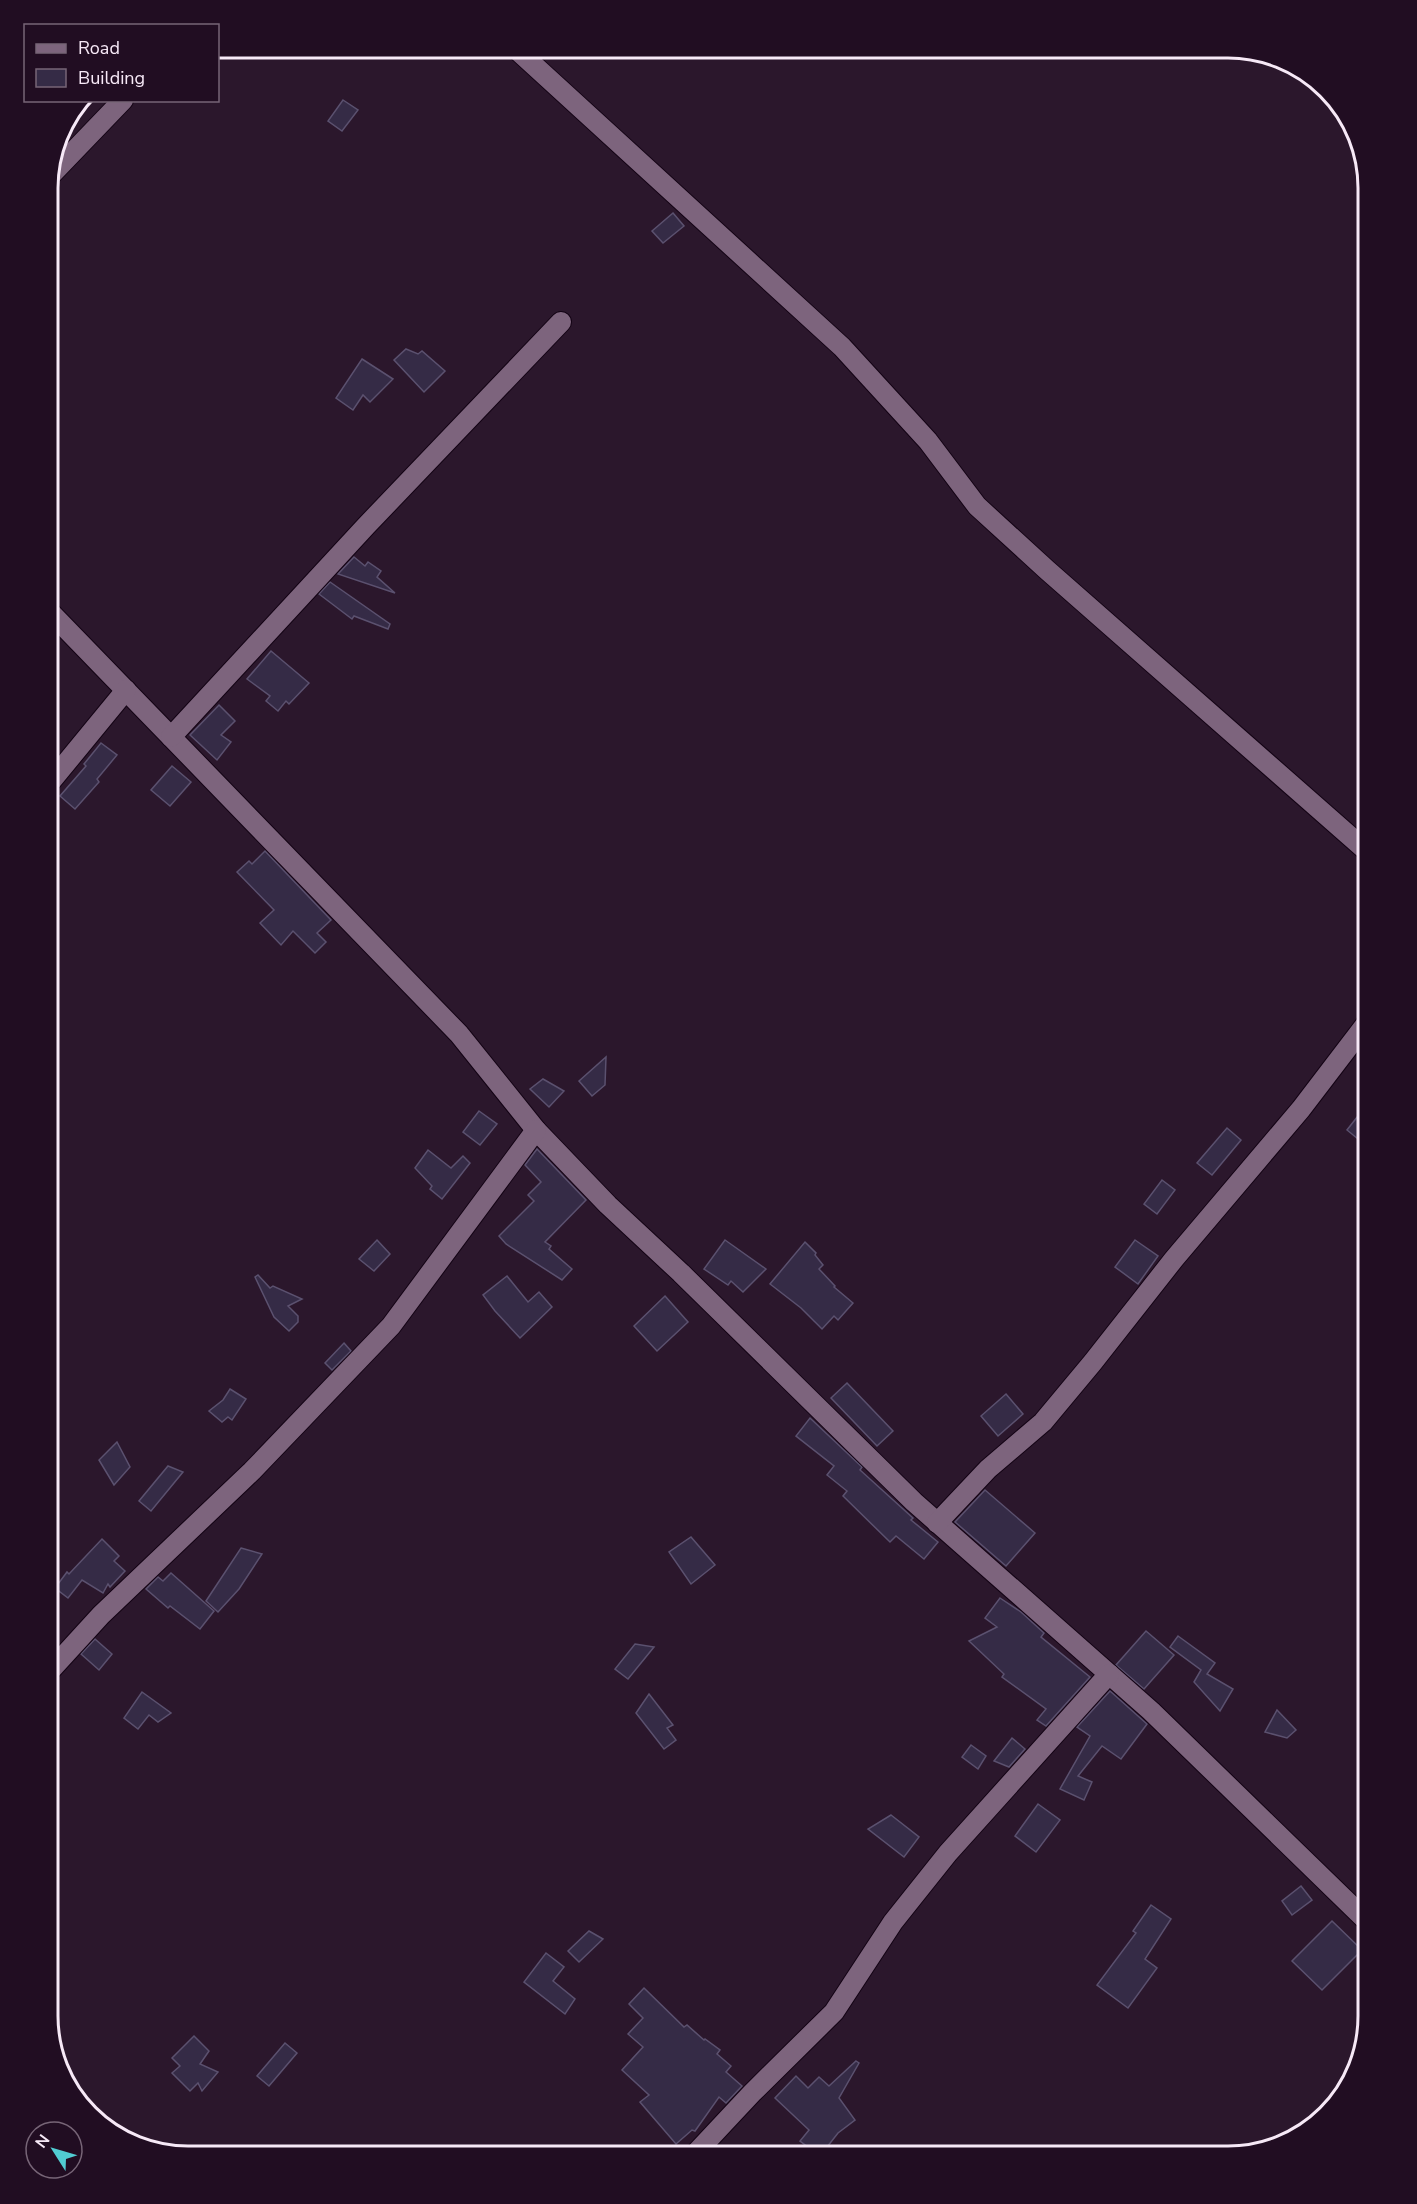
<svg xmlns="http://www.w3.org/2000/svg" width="1417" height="2204" font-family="'Nunito Sans',sans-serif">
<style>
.building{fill:#352b46;stroke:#5b516f;stroke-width:1.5}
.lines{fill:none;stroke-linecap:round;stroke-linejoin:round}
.street-casing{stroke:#130314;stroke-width:22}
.street{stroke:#7d647d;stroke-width:20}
.rim{fill:none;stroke:#f7e9f7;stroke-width:3}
</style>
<rect width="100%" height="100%" fill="#2b172c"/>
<!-- building -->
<g class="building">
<path d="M343,100l15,10 -16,21 -14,-10z"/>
<path d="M673,213l11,13 -21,17 -11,-12z"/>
<path d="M406,349l12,5 4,-3 23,20 -21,21 -30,-32z"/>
<path d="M362,359l31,20 -23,23 -7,-7 -10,15 -17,-12z"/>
<path d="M354,557l11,9 3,-4 13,9 -4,6 18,16 -57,-19z"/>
<path d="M330,582l60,42 -2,5 -34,-13 -2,3 -33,-25z"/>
<path d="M271,651l38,32 -20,21 -3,-3 -8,10 -12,-10 4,-5 -23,-17z"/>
<path d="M219,705l16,16 -14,14 10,7 -14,18 -27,-25z"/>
<path d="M101,743l16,12 -20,24 2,3 -24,27 -15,-13 26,-30 -2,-2z"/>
<path d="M172,766l19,16 -21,24 -19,-16z"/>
<path d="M265,851l66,69 -14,13 9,9 -11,11 -22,-22 -12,14 -21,-22 14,-13 -37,-38 12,-11 3,3z"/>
<path d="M606,1057l-1,28 -13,11 -13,-15z"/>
<path d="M543,1079l21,12 -15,16 -19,-18z"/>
<path d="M1369,1102v46l-22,-18z"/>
<path d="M479,1111l18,13 -17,21 -17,-13z"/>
<path d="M1227,1128l14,12 -29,35 -15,-12z"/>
<path d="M537,1149l49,51 -41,42 6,4 -2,3 23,20 -10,11 -56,-36 -7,-8 35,-35 -6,-6 13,-13 -16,-17z"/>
<path d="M428,1150l23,18 12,-12 7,7 -28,36 -12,-10 2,-3 -17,-18z"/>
<path d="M1162,1180l13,10 -18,24 -13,-10z"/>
<path d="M377,1240l13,14 -16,17 -15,-12z"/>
<path d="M725,1240l41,29 -23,23 -12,-11 -3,4 -24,-16z"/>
<path d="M1135,1240l23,16 -20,28 -23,-17z"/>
<path d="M805,1242l11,11 -1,2 8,10 -4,4 16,17 -1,1 19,16 -15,17 -4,-4 -12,13 -21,-21 -31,-24z"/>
<path d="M258,1275l12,13 3,-2 29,13 -14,7 10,10v6l-9,9 -15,-14 -19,-40z"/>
<path d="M507,1276l21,26 11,-10 13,15 -32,31 -25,-27 -12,-16z"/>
<path d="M665,1296l23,26 -31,29 -23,-25z"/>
<path d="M344,1343l7,8 -19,19 -7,-7z"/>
<path d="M847,1383l46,48 -16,15 -46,-48z"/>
<path d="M230,1389l16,10 -14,21 -4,-3 -6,5 -13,-11 14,-11z"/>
<path d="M1006,1394l17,20 -25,22 -17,-20z"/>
<path d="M810,1418l52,49 -2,3 53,48 -2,2 27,22 -14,17 -28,-23 -6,6 -47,-46 4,-5 -20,-16 7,-9 -38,-30z"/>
<path d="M117,1442l13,25 -16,18 -15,-25z"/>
<path d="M168,1466l15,6 -32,39 -12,-10z"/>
<path d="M985,1490l50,43 -29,33 -51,-44z"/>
<path d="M691,1537l24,28 -24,19 -22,-32z"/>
<path d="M102,1539l17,17 -5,5 11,10 -15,16 -2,-3 -5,9 -21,-13 -14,18 -13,-10 12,-16 2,2z"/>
<path d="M241,1548l21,6 -23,35 -21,23 -12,-11z"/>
<path d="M171,1573l43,38 -14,18 -30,-23 -2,2 -22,-19 12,-12 5,4z"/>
<path d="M1000,1598l21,14 23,21 -3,4 49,40 -44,49 -9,-6 9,-11 -44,-32 2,-3 -35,-33 28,-14 -12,-9z"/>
<path d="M1146,1631l28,24 -30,34 -28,-24z"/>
<path d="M1178,1636l37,27 -8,11 26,15 -13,22 -26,-29 7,-12 -31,-23z"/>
<path d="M95,1639l17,15 -13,16 -18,-16z"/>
<path d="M635,1644l19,3 -26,32 -13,-10z"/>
<path d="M1110,1691l37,33 -26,35 -19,-13 -24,30 14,6 -8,18 -24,-11 30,-53 -13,-9z"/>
<path d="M142,1692l29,21 -13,9 -9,-7 -11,14 -14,-11z"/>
<path d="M649,1694l24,31 -6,3 9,12 -12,9 -28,-36z"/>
<path d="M1277,1710l19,20 -9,8 -22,-6z"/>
<path d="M1012,1738l13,11 -16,18 -15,-6z"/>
<path d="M971,1745l15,11 -8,13 -16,-12z"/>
<path d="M1038,1804l22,16 -24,32 -21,-16z"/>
<path d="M891,1815l28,22 -15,20 -36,-28z"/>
<path d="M1301,1886l11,14 -20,15 -10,-14z"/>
<path d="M1151,1905l20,14 -26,40 12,9 -29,40 -31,-23 39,-52 -3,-2z"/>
<path d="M1332,1921l30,29 -40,40 -30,-29z"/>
<path d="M589,1931l14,8 -24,23 -11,-11z"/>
<path d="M546,1953l18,14 -11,14 22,18 -10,15 -41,-32z"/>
<path d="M644,1988l40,39 3,-2 17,15 1,-1 15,11 -3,4 14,12 -5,6 16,14 -16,17 -7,-6 -24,34 -3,-1 -16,14 -36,-42 9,-7 -27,-25 21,-23 -15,-13 15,-16 -14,-14z"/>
<path d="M194,2036l15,15 -9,13 18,8 -16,19 -4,-8 -8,8 -18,-18 8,-7 -8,-8z"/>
<path d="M285,2043l12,10 -28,33 -12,-10z"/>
<path d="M856,2061l3,2 -20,35 16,22 -17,13 -18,23 -20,-15 9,-11 -34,-32 21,-22 12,12 11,-11 10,9z"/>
</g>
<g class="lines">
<!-- street casing -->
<g class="street-casing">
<g id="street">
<path d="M515,48l327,299 86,94 49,65 70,64 322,283"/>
<path d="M49,177l74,-77"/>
<path d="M48,610l411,424 77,96 72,75 73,68 233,229 237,209 218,212"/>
<path d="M171,737l195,-211 195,-204"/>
<path d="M48,785l78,-95"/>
<path d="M937,1523l51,-54 55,-47 50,-60 81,-103 127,-150 68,-89"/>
<path d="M48,1673l53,-58 151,-144 139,-145 145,-196"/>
<path d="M693,2156l59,-63 82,-81 59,-90 55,-69 161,-179"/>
</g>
</g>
<!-- street -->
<use href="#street" class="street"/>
</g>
<!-- crop -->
<path d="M0 0H1417V2204H0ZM188 58H1228A130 130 0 0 1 1358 188V2016A130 130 0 0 1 1228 2146H188A130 130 0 0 1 58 2016V188A130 130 0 0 1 188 58Z" fill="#210d22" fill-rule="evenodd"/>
<path class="rim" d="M188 58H1228A130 130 0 0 1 1358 188V2016A130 130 0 0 1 1228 2146H188A130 130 0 0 1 58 2016V188A130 130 0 0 1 188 58Z"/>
<!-- legend -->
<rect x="24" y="24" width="195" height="78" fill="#210d22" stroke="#776577" stroke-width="1.5"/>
<rect x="36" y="44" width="30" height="9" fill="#7d647d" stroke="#776577" stroke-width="1.5"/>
<text x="78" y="54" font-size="18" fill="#f7e9f7">Road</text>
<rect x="36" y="69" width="30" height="18" fill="#352b46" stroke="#776577" stroke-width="1.5"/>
<text x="78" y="84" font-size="18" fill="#f7e9f7">Building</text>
<!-- north arrow -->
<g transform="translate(54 2150) rotate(307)"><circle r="28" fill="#210d22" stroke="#776577" stroke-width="1.5"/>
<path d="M0-4.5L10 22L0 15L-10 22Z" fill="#51ccd2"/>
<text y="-9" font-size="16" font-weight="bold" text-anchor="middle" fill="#f7e9f7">N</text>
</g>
</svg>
